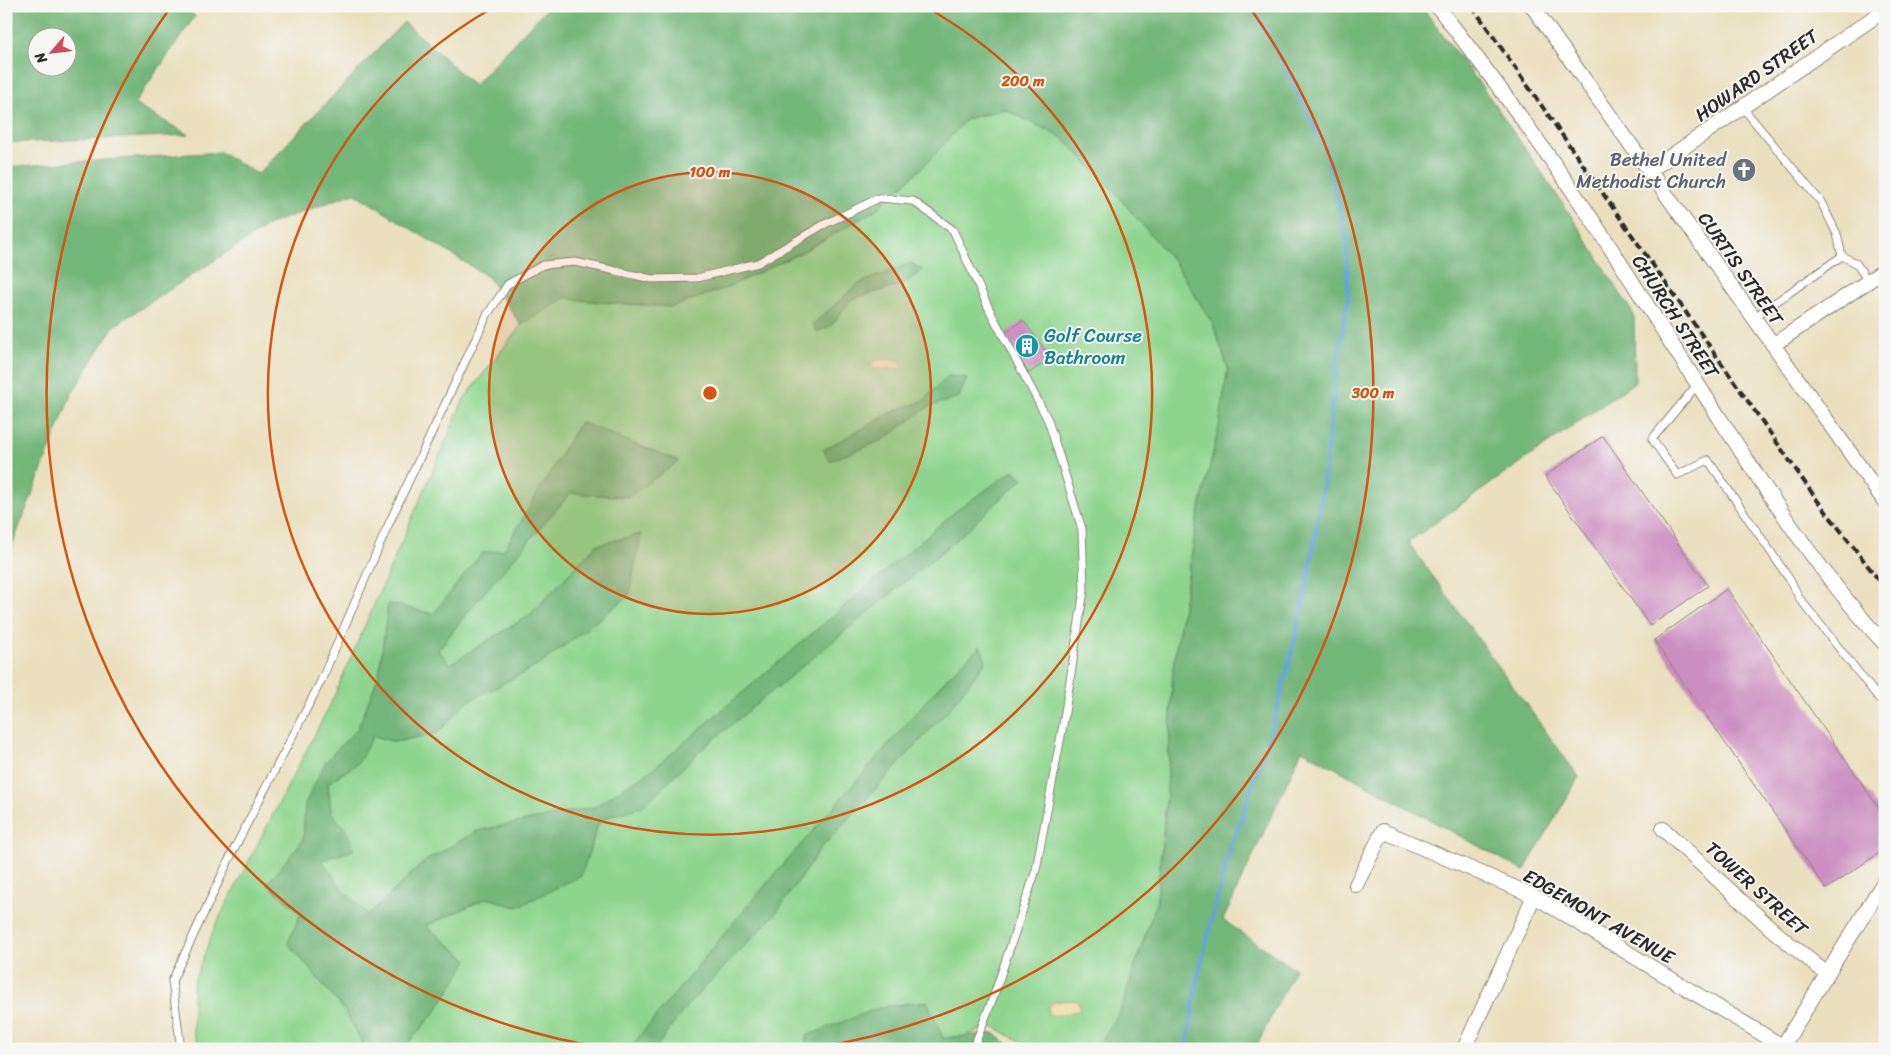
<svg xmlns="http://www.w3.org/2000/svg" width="1891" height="1055" font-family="Sriracha,sans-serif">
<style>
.green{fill:#8fd58f;stroke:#5d805d}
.forest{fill:#73b67a;stroke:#4f7052;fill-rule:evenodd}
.sand{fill:#eeda9e;stroke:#8c8264}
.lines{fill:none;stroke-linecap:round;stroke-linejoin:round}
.stream{stroke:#62a4d6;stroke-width:4.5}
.building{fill:#cb8ec1}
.lane-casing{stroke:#8a8675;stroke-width:9}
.street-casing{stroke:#8a8675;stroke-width:16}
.lane{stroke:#fff;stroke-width:7}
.street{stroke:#fff;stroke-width:14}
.rail{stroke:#2b2b2b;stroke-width:4;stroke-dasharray:8 4;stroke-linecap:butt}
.ring{fill:none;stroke:#d5540f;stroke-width:2.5}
.labels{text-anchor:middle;stroke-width:4;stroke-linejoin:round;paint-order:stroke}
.street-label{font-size:19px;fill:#2b2b2b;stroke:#f6f6f2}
.worship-label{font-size:19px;fill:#5b616d;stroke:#f6f6f2;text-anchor:end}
.culture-label{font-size:19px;fill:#0d838f;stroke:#f6f6f2;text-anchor:start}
.centre{fill:#d5540f;stroke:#f6f6f2;stroke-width:2.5}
.ring-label{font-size:15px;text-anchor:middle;font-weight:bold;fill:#d5540f;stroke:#f6f6f2;stroke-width:4;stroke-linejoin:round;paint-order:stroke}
</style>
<rect width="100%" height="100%" fill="#f6f6f2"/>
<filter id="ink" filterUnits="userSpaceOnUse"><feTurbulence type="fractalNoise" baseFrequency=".02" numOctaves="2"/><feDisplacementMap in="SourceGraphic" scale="10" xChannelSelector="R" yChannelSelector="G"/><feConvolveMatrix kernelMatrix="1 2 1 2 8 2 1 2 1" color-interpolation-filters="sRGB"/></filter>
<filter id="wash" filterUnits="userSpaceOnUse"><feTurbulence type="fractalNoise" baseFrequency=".0096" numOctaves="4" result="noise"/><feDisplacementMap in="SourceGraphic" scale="20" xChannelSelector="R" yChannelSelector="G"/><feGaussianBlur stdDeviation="1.12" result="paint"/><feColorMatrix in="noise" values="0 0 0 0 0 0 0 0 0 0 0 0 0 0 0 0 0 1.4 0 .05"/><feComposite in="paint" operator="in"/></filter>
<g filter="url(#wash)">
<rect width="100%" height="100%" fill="#eae0bf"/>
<!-- green -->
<path class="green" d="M1004,109l59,29 43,43 69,82 38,61 15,44 -9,59 -22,94 -24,147 -6,123 -10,109 -37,112 -24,37h-61l-43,-23 -34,12 -6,11h-751l-8,-16v-49l22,-58 116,-223 133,-304 57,-74 44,-27 44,5 117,-15 78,-37 70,-40 49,-44 43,-48z"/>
<!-- forest -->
<g class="forest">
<path d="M6,6h172l17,10 -61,88 55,31 -183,8zM38,38h30v30h-30z"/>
<path d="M549,6h872l67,89 80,116 66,104 1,67 -227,160 171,235 -55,94 -222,-121 -79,170 72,49 -40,80h-159l24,-37 37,-112 10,-109 6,-123 24,-147 22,-94 9,-59 -15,-44 -38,-61 -69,-81 -43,-44 -59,-29 -38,10 -43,48 -49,44 -70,40 -78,37 -54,19 -63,-4 -44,-5 -44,27 -33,-48 -134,-84 -82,30 -158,103 -43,69 -65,166v-394l214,-15 38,22 146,-152 70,63z"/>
<path d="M911,263l12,7 -21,15 -51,14 -19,26 -15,7 -4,-8 45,-40z"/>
<path d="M948,376l19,2 -8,19 -31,10 -45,33 -53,21 -7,-11 73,-40 27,-9z"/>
<path d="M580,422l99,39 -51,36 -57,-4 -96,110 -37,47 12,14 80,-49 66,-70 45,-11 -12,62 -90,69 -74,38 -27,30 -43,9 -22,-6 -15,27 -30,20 3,29 19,23 4,15 -32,10 20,29 26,26 57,-54 52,-30 117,-24 59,-38 304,-259 57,-40 9,9 -66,60 -255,210 -59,57 -43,13 -19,57 -64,31 -30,-9 -61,28 42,34 -31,50 -34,39h-37l-22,-39 -56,-67 13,-30 -34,-29 36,-44 2,-36 21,-43 32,-33 21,-54 9,-71 45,11 49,-61 22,-3z"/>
<path d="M980,646l6,15 -36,47 -129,140 -45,65 -90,94 -31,42h-26l120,-145 192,-220z"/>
<path d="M927,1001l16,37 51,-5 20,16h-208v-13l75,-29z"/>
</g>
<!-- sand -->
<g class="sand">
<path d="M894,359l7,2 1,5 -3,3h-25l-2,-2 -1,-4 6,-3z"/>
<path d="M1075,1000l4,3 1,6c-6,4 -24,8 -32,6v-8c6,-9 17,-5 27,-7z"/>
</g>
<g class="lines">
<!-- stream -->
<path class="stream" d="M1186,1049l13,-78 29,-115 41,-118 22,-82 18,-81 16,-106 11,-97 12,-75 -2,-62 -20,-85 -49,-98 -25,-46"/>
</g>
<g id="blocks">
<!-- building -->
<g class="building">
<path d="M1023,320l28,38 -22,15 -25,-39z"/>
<path d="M1603,436l105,150 -58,40 -105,-150z"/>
<path d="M1727,589l158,228v32l-59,40 -172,-249z"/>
</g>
</g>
</g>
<g filter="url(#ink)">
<use href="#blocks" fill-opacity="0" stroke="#8a8675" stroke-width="1"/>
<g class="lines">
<!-- lane casing -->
<g class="lane-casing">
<g id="lane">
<path d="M1743,108l78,94 16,32 5,22"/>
<path d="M1842,256l14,7 12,18"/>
<path d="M1753,318l89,-62"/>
<path d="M1697,385l-45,54 25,36 31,-15 82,120 10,19 85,107"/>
<path d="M181,1049l-9,-68 62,-132 87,-168 69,-160 97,-206 21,-31 35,-19 32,-3 77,17 45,-1 61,-15 65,-38 56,-27 34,3 40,29 37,81 58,109 34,109 2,61 -21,135 -27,145 -43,128 -20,51"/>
</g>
</g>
<!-- street casing -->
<g class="street-casing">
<g id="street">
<path d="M1437,6c49,63 97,127 141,193 44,64 83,130 126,195 56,86 110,174 181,250"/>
<path d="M1532,6l353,496"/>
<path d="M1649,171l236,-161"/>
<path d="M1773,345l112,-75"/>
<path d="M1663,829l112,103 52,42"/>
<path d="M1356,885l27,-54 151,65 253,153"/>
<path d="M1464,1049l70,-153"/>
<path d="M1781,1049l104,-169"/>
</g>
</g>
<!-- lane -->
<use href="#lane" class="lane"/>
<!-- street -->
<use href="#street" class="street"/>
<!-- rail -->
<path class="rail" d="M1472,6l345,494 68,88"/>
</g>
</g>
<!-- distance rings -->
<circle cx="710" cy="393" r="221" fill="#d5540f" fill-opacity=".12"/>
<g class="ring">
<circle cx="710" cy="393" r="221"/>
<path d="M924 6A442 442 0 1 1 496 6"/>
<path d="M612 1049A663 663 0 0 1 170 8M1250 8A663 663 0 0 1 808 1049"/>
</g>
<!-- icons -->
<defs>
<g id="church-disc" transform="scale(1.25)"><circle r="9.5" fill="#6b7280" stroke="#f6f6f2"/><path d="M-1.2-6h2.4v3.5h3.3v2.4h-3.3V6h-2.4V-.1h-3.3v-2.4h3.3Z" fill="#fff"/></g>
<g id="building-disc" transform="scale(1.25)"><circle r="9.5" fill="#0f9aa8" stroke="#f6f6f2"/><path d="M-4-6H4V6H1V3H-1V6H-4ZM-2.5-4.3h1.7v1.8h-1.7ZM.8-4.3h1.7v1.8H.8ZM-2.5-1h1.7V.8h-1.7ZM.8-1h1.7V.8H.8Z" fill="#fff"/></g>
</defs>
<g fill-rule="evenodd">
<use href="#church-disc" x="1744" y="170"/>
<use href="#building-disc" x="1027" y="346"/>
</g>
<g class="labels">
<!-- street labels -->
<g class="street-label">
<text transform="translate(1756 75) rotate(-35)" y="7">HOWARD STREET</text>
<text transform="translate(1741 268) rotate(55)" y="7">CURTIS STREET</text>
<text transform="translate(1676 316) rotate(57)" y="7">CHURCH STREET</text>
<text transform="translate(1757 888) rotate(42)" y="7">TOWER STREET</text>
<text transform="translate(1599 916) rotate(30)" y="7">EDGEMONT AVENUE</text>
</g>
<!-- worship labels -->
<g class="worship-label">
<text x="1726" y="166">Bethel United<tspan x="1726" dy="22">Methodist Church</tspan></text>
</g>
<!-- culture labels -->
<g class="culture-label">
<text x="1044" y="342">Golf Course<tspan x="1044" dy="22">Bathroom</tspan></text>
</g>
</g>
<circle cx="710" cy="393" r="8" class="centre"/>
<g class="ring-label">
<text x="1023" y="86">200 m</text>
<text x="710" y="177">100 m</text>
<text x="1373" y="398">300 m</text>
</g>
<!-- margin -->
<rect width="1891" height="1055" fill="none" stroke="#f6f6f2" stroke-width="25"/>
<!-- north arrow -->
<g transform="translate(52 52) rotate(242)"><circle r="24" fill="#f6f6f2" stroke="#a5a5a2"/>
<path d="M0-4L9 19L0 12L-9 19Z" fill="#d1495b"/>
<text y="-8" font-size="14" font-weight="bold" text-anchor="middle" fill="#2b2b2b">N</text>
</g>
</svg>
